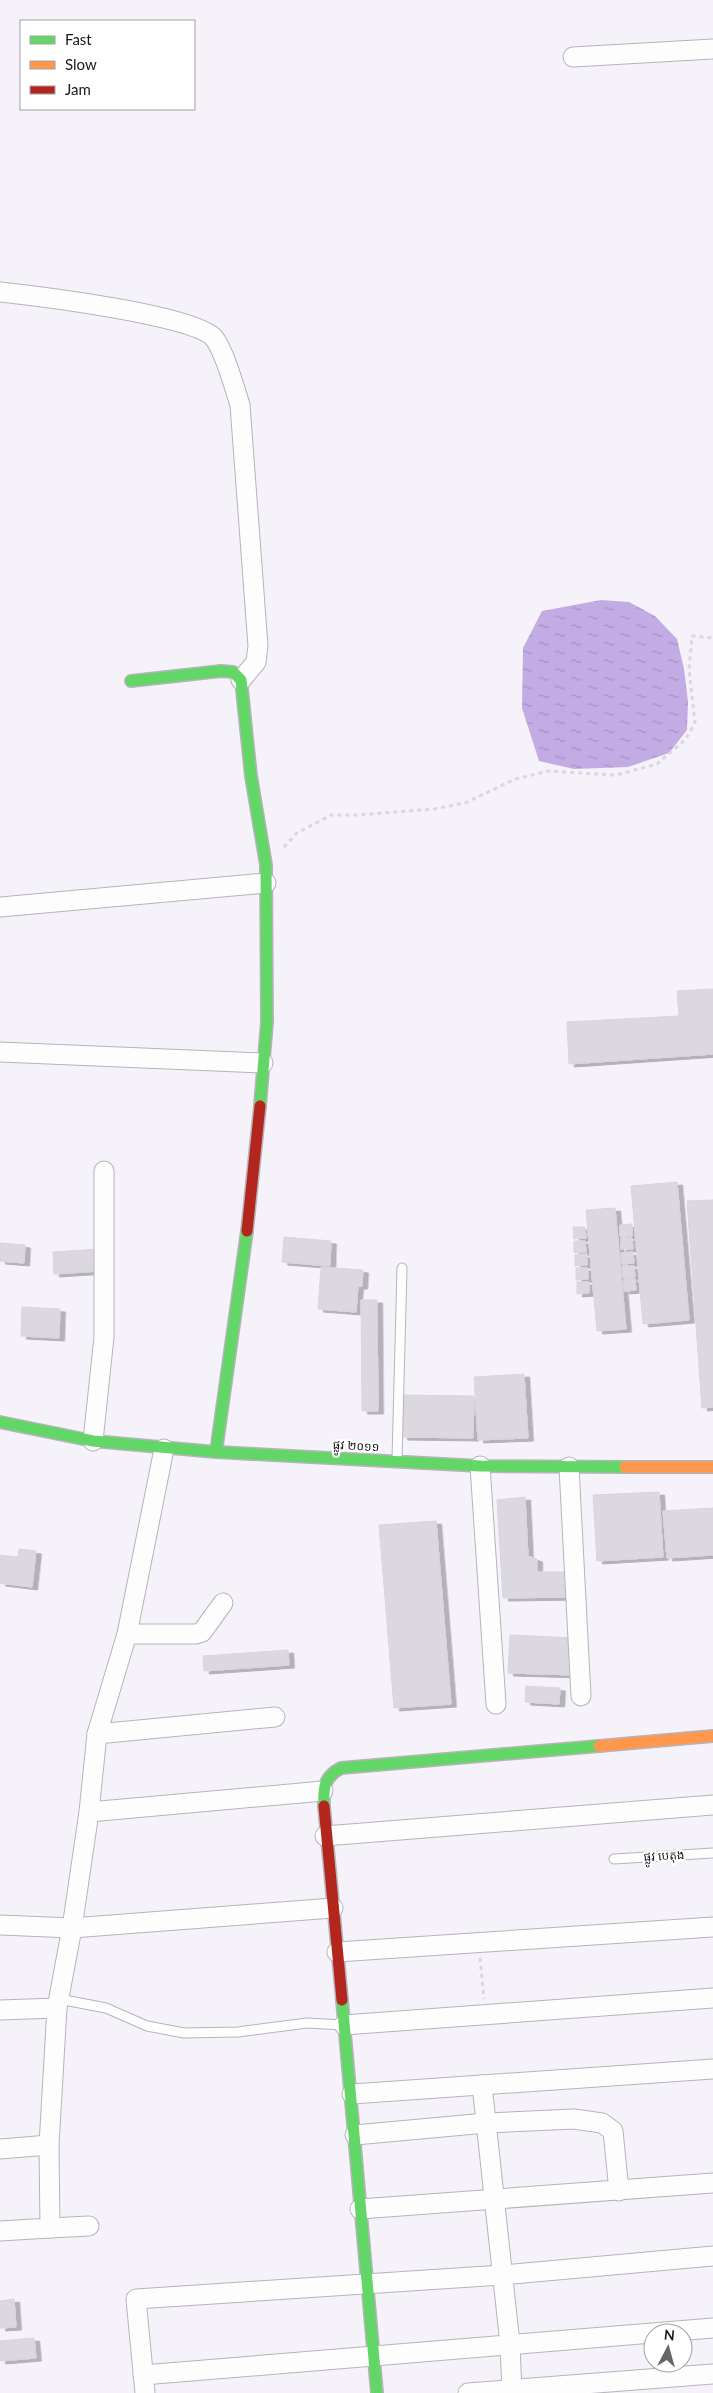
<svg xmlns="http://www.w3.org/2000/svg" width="713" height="2393" font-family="Lato,'Noto Sans Khmer',sans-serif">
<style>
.water{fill:url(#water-ripples)}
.building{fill:#dbd8df;stroke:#d8d6dc;filter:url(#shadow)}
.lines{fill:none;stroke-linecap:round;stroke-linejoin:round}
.lane-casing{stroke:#b6b4ba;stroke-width:11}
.street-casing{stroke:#b6b4ba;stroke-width:21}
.fast-casing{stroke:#b6b4ba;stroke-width:14}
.slow-casing{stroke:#b6b4ba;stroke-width:14}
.jam-casing{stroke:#b6b4ba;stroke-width:14}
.path{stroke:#d9d8db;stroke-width:3;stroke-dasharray:4 4;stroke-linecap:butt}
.lane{stroke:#fefdfe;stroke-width:9}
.street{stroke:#fefdfe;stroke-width:19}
.fast{stroke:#63d668;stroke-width:11}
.slow{stroke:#ff974d;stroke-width:11}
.jam{stroke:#b3261e;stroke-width:11}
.labels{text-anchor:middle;stroke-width:4.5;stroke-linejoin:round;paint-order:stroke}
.street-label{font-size:12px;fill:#1a181d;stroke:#fefefe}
</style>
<defs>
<pattern id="water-ripples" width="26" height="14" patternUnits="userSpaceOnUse" patternTransform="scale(1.25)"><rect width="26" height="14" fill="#c3abe3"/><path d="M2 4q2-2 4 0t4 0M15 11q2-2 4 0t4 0" fill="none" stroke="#a792c2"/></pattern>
<filter id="shadow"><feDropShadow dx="5.5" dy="3" stdDeviation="0" flood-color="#0004"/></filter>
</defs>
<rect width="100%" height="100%" fill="#f5f2fa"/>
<!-- water -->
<path class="water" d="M601,600l28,2 26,14 22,23 7,30 4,33 -1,28 -18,23 -41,14 -54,2 -35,-8 -17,-53 1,-60 19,-37z"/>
<!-- building -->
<g class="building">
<path d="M713,989v65l-144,10 -2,-42 112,-6 -2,-25z"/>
<path d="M677,1182l12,138 -46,4 -12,-138z"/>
<path d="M713,1200v207l-11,1 -15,-207z"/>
<path d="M615,1208l11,121 -29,2 -11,-121z"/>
<path d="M632,1224v12h-12v-11z"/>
<path d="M573,1227h12l1,11 -12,1z"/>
<path d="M284,1237l47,4 -1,25 -48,-4z"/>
<path d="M621,1238h11l1,11h-12z"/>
<path d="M574,1241h11l1,11 -12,1z"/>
<path d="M0,1243l25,2 -1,18 -24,-2z"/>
<path d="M99,1249l1,22 -46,3 -1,-22z"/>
<path d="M633,1252l1,11 -12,1 -1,-11z"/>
<path d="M587,1254v11l-12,1v-11z"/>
<path d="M622,1266h12l1,11 -12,1z"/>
<path d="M321,1267l42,3 -1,16h-4l-2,26 -38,-3z"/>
<path d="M576,1268h12v11l-12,1z"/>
<path d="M624,1279h11l1,11 -12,1z"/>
<path d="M577,1282h12v11l-12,1z"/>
<path d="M361,1300h16l1,111h-16z"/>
<path d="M22,1307l38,2 -1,29 -38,-2z"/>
<path d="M524,1374l4,64 -50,2 -4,-63z"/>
<path d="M402,1395l72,1 -1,42 -71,-1z"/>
<path d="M659,1492l4,65 -66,4 -4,-66z"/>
<path d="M525,1497l3,59 9,3v13h35v25l-69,1 -6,-98z"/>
<path d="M713,1508v47l-46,3 -4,-47z"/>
<path d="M436,1521l15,183 -57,4 -15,-183z"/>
<path d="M19,1549l17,2 -4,36 -32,-4v-28l18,2z"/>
<path d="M510,1635l65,3 1,37 -68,-2z"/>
<path d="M288,1650l1,15 -85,6 -1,-15z"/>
<path d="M526,1686l34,2 -1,16 -34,-2z"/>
<path d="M14,2299l2,28 -16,1v-27z"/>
<path d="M34,2338l2,20 -36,3v-20z"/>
</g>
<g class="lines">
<!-- lane casing -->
<g class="lane-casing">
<g id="lane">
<path d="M397,1459l5,-191"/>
<path d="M614,1859l99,-6"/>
<path d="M59,1999l47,9 41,18 37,7 54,-1 69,-9 36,2"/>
</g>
</g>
<!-- street casing -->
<g class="street-casing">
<g id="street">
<path d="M573,57l140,-8"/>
<path d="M0,292c36,4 195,23 214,46 10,12 21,51 26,67l18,241 -2,16 -15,18"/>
<path d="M0,907l266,-24"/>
<path d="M0,1052l263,11"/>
<path d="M93,1441l11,-104v-166"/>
<path d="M480,1466l16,238"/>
<path d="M569,1467l12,229"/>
<path d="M127,1634h69l6,-2 21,-29"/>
<path d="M97,1734l178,-17"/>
<path d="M89,1812l234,-21"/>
<path d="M325,1836l388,-31"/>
<path d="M0,1925l72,3 261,-20"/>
<path d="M337,1952l376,-25"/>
<path d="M0,2010l57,-2"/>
<path d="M344,2025l369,-27"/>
<path d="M482,2085l28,259 2,49"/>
<path d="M352,2094l361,-25"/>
<path d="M355,2135l131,-12 88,-4 28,4 11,8 6,60"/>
<path d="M0,2149l49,-4"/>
<path d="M360,2209l353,-26"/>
<path d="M50,2228l39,-2"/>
<path d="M0,2231l50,-3 -1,-83 8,-137 15,-80 17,-116 8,-78 30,-100 37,-185"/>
<path d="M143,2375l570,-47"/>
<path d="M145,2393l-9,-94 366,-24 211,-19"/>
<path d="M468,2393l245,-19"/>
</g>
</g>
<!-- fast casing -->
<g class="fast-casing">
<g id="fast">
<path d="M131,681l90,-10 12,1 8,8 10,96 15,89 1,157 -7,84"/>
<path d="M0,1422l93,19 123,11 264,14 145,1"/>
<path d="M216,1452l31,-221"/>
<path d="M324,1806c-1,-18 0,-29 17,-38l258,-22"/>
<path d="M342,2000l35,393"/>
</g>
</g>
<!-- slow casing -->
<g class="slow-casing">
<g id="slow">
<path d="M625,1467h88"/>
<path d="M599,1746l114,-10"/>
</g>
</g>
<!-- jam casing -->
<g class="jam-casing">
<g id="jam">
<path d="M247,1231l13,-125"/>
<path d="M324,1806l18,194"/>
</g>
</g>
<!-- path -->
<g class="path">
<path d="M284,847l13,-14 34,-18h26l77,-6 31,-6 50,-24 34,-8 67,4 41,-11 28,-24 10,-17 -6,-54 3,-33 21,2"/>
<path d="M480,1958l4,41"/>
</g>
<!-- lane -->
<use href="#lane" class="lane"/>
<!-- street -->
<use href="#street" class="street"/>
<!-- fast -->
<use href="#fast" class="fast"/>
<!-- slow -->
<use href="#slow" class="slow"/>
<!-- jam -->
<use href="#jam" class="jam"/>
</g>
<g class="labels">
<!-- street labels -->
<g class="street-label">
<text transform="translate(356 1446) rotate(3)" y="4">ផ្លូវ ២០១១</text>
<text transform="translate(664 1856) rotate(-3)" y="4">ផ្លូវ បេតុង</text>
</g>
</g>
<!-- legend -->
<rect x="20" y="20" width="175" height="90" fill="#fefefe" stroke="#a3a2a4"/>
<rect x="30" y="36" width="25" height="8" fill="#63d668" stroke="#a3a2a4"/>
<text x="65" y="45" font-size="15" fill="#1a181d">Fast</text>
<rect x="30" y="61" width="25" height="8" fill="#ff974d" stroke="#a3a2a4"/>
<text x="65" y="70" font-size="15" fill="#1a181d">Slow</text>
<rect x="30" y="86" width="25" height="8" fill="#b3261e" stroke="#a3a2a4"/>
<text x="65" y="95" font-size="15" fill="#1a181d">Jam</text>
<!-- north arrow -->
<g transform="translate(668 2348) rotate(6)"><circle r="24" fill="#fefefe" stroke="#a3a2a4"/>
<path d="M0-4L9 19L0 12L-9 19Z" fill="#67646a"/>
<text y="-8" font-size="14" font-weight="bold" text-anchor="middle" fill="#1a181d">N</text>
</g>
</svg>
